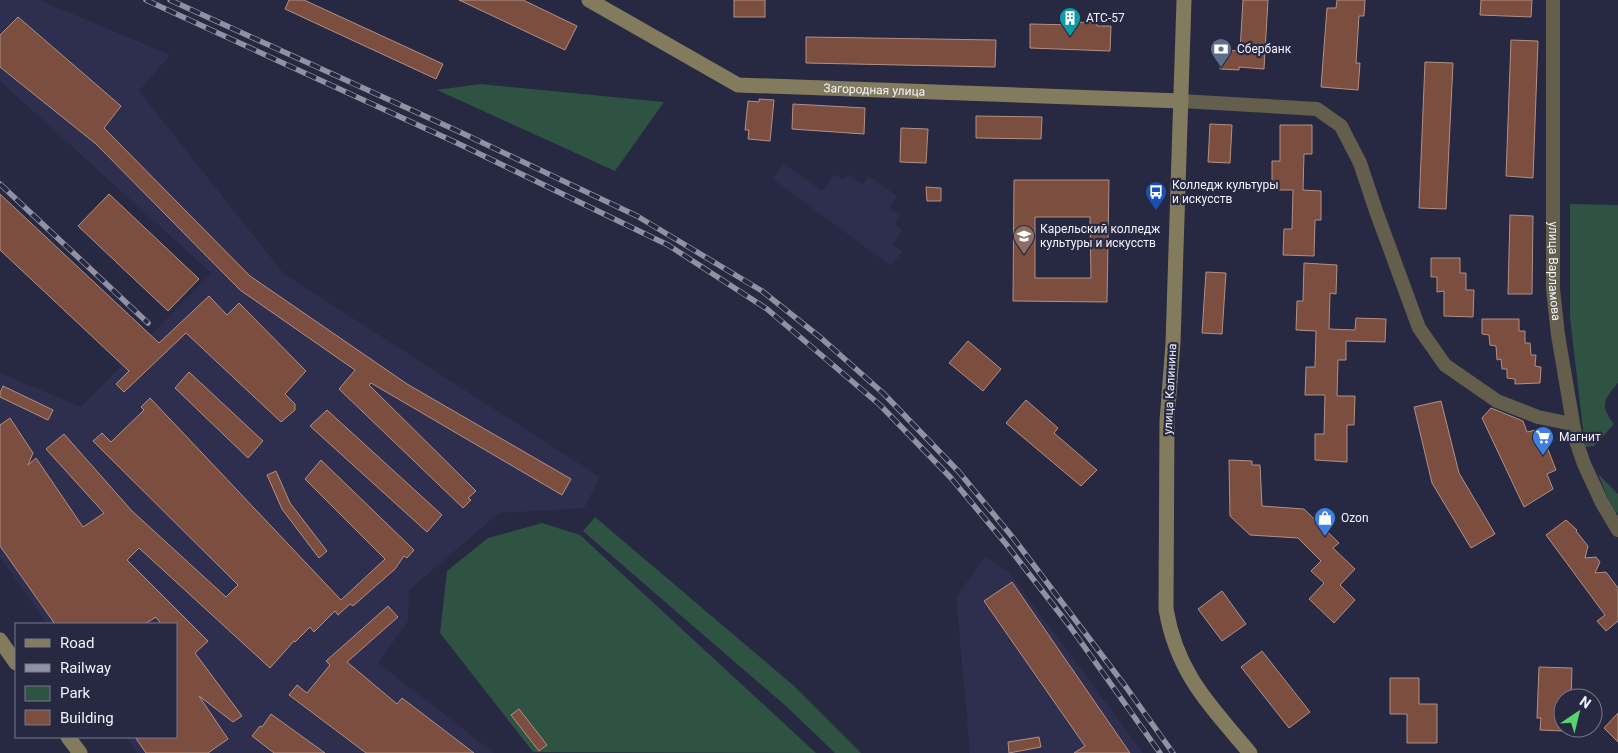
<svg xmlns="http://www.w3.org/2000/svg" width="1618" height="753" font-family="Roboto,sans-serif">
<style>
.built{fill:#2e2f4e}
.green{fill:#2f5342}
.building{fill:#7b4e3f;stroke:#b39085;fill-rule:evenodd}
.lines{fill:none;stroke-linecap:round;stroke-linejoin:round}
.street{stroke:#645e4c;stroke-width:14}
.secondary{stroke:#837b5d;stroke-width:15}
.rail-casing{stroke:#9091a3;stroke-width:5.5}
.rail{stroke:#272841;stroke-width:4;stroke-dasharray:11;stroke-linecap:butt}
.labels{text-anchor:middle;stroke-width:4.5;stroke-linejoin:round;paint-order:stroke}
.poi-label{font-size:12px;fill:#f2f3fd;stroke:#272841;text-anchor:start}
.street-label{font-size:12px;fill:#f2f3fd;stroke:#272841}
</style>
<rect width="100%" height="100%" fill="#272841"/>
<!-- built -->
<g class="built">
<path d="M0,0h39l131,55 -31,36 145,183 316,203 -16,31 -85,5 -90,77 -1,31 -30,42 116,90h-357l-11,-16h50v-113h-129l-47,-67v-184l81,34 130,-134 -211,-192z"/>
<path d="M784,164l38,27 13,-17 8,6 5,-6 14,11 7,-9 28,20 -8,12 11,8 -6,8 9,6 -10,14 9,8 -11,14 -118,-87z"/>
<path d="M985,557l23,14 135,182h-173l-14,-156z"/>
</g>
<!-- green -->
<g class="green">
<path d="M480,84l184,18 -49,69 -178,-81z"/>
<path d="M1570,204l48,1v178c-15,17 -18,23 -4,41l-20,22 -9,1 -15,-130z"/>
<path d="M1598,474l20,20v20l-7,-8z"/>
<path d="M595,517l199,169 67,67h-26l-48,-46 -204,-176z"/>
<path d="M542,523l38,12 236,218 -283,-1 -93,-119 7,-62 41,-33z"/>
</g>
<!-- building -->
<g class="building">
<path d="M289,0h15l139,64 -7,15 -151,-70z"/>
<path d="M459,0h64l54,26 -12,24z"/>
<rect x="734" y="0" width="31" height="17"/>
<path d="M1243,0h25l-4,69 -25,-2v3l-19,-1 1,-19 19,1z"/>
<path d="M1337,0h28l-1,16h-5l-3,47h4l-2,27 -37,-3 6,-79h9z"/>
<path d="M1481,0h51l-1,17 -51,-2z"/>
<path d="M18,17l103,89 -17,22 146,148 157,108 164,95 -9,16 -191,-112 -2,2 107,106 -8,7 3,2 -8,8 -124,-119 16,-19 -115,-80 -144,-146 -96,-77v-32z"/>
<path d="M1074,22l23,1v3h14l-1,25 -80,-3v-24l44,1z"/>
<path d="M806,37l190,3 -1,27 -189,-4z"/>
<path d="M1511,40l27,1 -5,137 -27,-2z"/>
<path d="M1425,62l28,1 -7,146 -27,-1z"/>
<path d="M759,99l15,1 -4,41 -22,-2 1,-9h-4l3,-29 11,1z"/>
<path d="M793,104l72,4 -1,26 -72,-5z"/>
<path d="M976,116l66,1 -1,22 -65,-1z"/>
<path d="M1210,124l22,1 -2,38 -22,-1z"/>
<path d="M1280,125h32v29h-8l-1,36 18,1v29h-6l-1,36 -31,-1 1,-26h8l1,-39h-21v-29h8z"/>
<path d="M901,128l27,1 -2,34 -26,-1z"/>
<path d="M1014,180h95l-2,122 -94,-1zM1035,217h55l1,61h-56z"/>
<path d="M926,187l15,1v13h-14z"/>
<path d="M0,194l159,149 50,-47 18,19 12,-12 67,68 -21,23 10,10v6l-14,12 -95,-89 -62,59 -8,-8 13,-13 -129,-121z"/>
<path d="M109,194l90,85 -31,32 -90,-85z"/>
<path d="M1510,215l23,1 -1,78h-24z"/>
<path d="M1431,258h29v15h6v17h8l-1,27 -29,-1v-25l-7,1v-15h-6z"/>
<path d="M1304,263l33,2 -1,29 -6,-1 -1,36 26,1 1,-12 30,1 -1,23 -39,-1v19h-8l-1,36h18l-1,29h-7v37l-32,-2v-26h9l1,-39h-20l1,-28h9l1,-36 -20,-1 1,-29h6z"/>
<path d="M1206,272l20,1 -4,61 -20,-1z"/>
<path d="M1482,319h37v12h6v12h5l1,12h5l-1,11 6,1 -1,16 -25,1v-5l-8,-1v-9h-5l-1,-10 -4,1 -1,-14 -6,-1 -1,-10 -7,-1z"/>
<path d="M968,341l33,28 -18,22 -34,-28z"/>
<path d="M189,372l74,69 -15,17 -73,-70z"/>
<path d="M3,386l50,24 -5,10 -48,-23v-4z"/>
<path d="M150,398l191,202 44,-41 -80,-80 16,-19 93,90 -7,8 -3,-2 -9,13 -42,37 -3,-2 -12,11 -3,-4 -21,21 -4,-5 -15,15 -1,-1 -24,27 -131,-120 -12,12 81,81 -13,12 47,63 -9,6 -34,-26 29,43 -20,14h-62l-11,-16h41v-113h-15l-5,-7 -11,7h-90l-55,-78v-121l10,-7 23,35 -5,12 8,-7 47,69 21,-14 -58,-64 18,-15 68,77 94,86 12,-12 -145,-144 9,-8 9,9 33,-32 -3,-3z"/>
<path d="M1026,400l32,28 -4,5 43,37 -16,16 -75,-63z"/>
<path d="M1441,401l18,72 36,61 -24,14 -39,-65 -18,-76z"/>
<path d="M1491,408l32,13 4,11 13,-3 16,41 -9,4 6,15 -29,18 -42,-89z"/>
<path d="M327,410l115,105 -15,17 -117,-106z"/>
<path d="M1229,460l23,1v4h8l2,41 42,3 35,34 -6,5 22,21 -15,16 15,15 -21,23 -25,-24 15,-16 -13,-12 10,-10 -23,-23 -48,-3 -20,-19z"/>
<path d="M276,471l14,32 37,48 -8,7 -37,-49 -15,-34z"/>
<path d="M1566,520l11,10 -1,1 12,15 -3,12 11,-1 4,5 -5,11 11,-1 12,16v33l-12,10 -9,-10 8,-6 -59,-80z"/>
<path d="M1012,582l118,171h-56l11,-7 -101,-145z"/>
<path d="M1222,591l24,33 -24,17 -24,-32z"/>
<path d="M388,606l10,11 -51,45 50,42 5,-6 72,55h-108l-77,-58 8,-10 10,8 23,-28 -4,-4z"/>
<path d="M1262,651l48,61 -21,16 -48,-61z"/>
<path d="M1539,667l33,1 -1,30h-8v33l-23,-1 1,-12h-4z"/>
<path d="M1390,678h29v26h18v39h-30v-29h-17z"/>
<path d="M519,709l28,36 -8,6 -28,-36z"/>
<path d="M1618,713v29l-14,-14z"/>
<path d="M271,714l54,39h-51l-22,-17 8,-10 2,1z"/>
<path d="M1039,737l2,10 -32,6 -1,-11z"/>
</g>
<g class="lines">
<!-- street -->
<g class="street">
<path id="s1" d="M1553,0v289l5,46 18,106 8,23 18,39 16,27"/>
<path d="M1181,101l136,8 24,17 19,37 16,48 43,117 26,37 52,36 41,16 34,7"/>
</g>
<!-- secondary -->
<g class="secondary">
<path id="s2" d="M589,0l149,85 443,16"/>
<path d="M1184,0l-11,343 -6,78 -1,188c11,65 44,96 84,144"/>
<path d="M0,640l16,23"/>
<path d="M68,737l12,16"/>
</g>
<!-- rail casing -->
<g class="rail-casing">
<g id="rail">
<path d="M146,0l311,143 211,102 99,64 113,96 71,73 55,66 65,84 89,125"/>
<path d="M170,0l292,133 175,83 125,75 59,47 62,55 76,79 55,67 112,148 47,66"/>
<path d="M0,184l148,139"/>
</g>
</g>
<!-- rail -->
<use href="#rail" class="rail"/>
</g>
<!-- icons -->
<defs>
<g id="building-pin" transform="scale(1.125)"><path d="M0 17L-7.5 6A9.5 9.5 0 1 1 7.5 6Z" fill="#0f9aa8" stroke="#272841"/><path d="M-4-6H4V6H1V3H-1V6H-4ZM-2.5-4.3h1.7v1.8h-1.7ZM.8-4.3h1.7v1.8H.8ZM-2.5-1h1.7V.8h-1.7ZM.8-1h1.7V.8H.8Z" fill="#fff"/></g>
<g id="bank-pin" transform="scale(1.125)"><path d="M0 17L-7.5 6A9.5 9.5 0 1 1 7.5 6Z" fill="#5c6f8a" stroke="#272841"/><path d="M-6-4H6V4H-6ZM0-2.3a2.3 2.3 0 1 0 0 4.6a2.3 2.3 0 1 0 0-4.6Z" fill="#fff"/></g>
<g id="bus-pin" transform="scale(1.125)"><path d="M0 17L-7.5 6A9.5 9.5 0 1 1 7.5 6Z" fill="#1a4fb4" stroke="#272841"/><path d="M-5-6H5V4H4V6H2V4H-2V6H-4V4H-5ZM-3.5-4V0h7V-4ZM-3.5 1.2v1.5H-2V1.2ZM2 1.2v1.5H3.5V1.2Z" fill="#fff"/></g>
<g id="university-pin" transform="scale(1.125)"><path d="M0 17L-7.5 6A9.5 9.5 0 1 1 7.5 6Z" fill="#8d6e63" stroke="#272841"/><path d="M0-5L7-2L0 1L-7-2ZM-4 1L0 2.5L4 1V4Q0 6-4 4Z" fill="#fff"/></g>
<g id="supermarket-pin" transform="scale(1.125)"><path d="M0 17L-7.5 6A9.5 9.5 0 1 1 7.5 6Z" fill="#3f7fe0" stroke="#272841"/><path d="M-6-5.5h2.5l.6 2H6L4.5 2H-2.5L-4.4-4H-6ZM-1.5 3.2a1.3 1.3 0 1 0 .1 0ZM3 3.2a1.3 1.3 0 1 0 .1 0Z" fill="#fff"/></g>
<g id="shop-pin" transform="scale(1.125)"><path d="M0 17L-7.5 6A9.5 9.5 0 1 1 7.5 6Z" fill="#3f7fe0" stroke="#272841"/><path d="M-5-2.5h2.3a2.7 3.5 0 0 1 5.4 0H5L5.5 6h-11ZM-1.5-2.5h3a1.5 2.3 0 0 0-3 0Z" fill="#fff"/></g>
</defs>
<g fill-rule="evenodd">
<use href="#building-pin" x="1070" y="18"/>
<use href="#bank-pin" x="1221" y="49"/>
<use href="#bus-pin" x="1156" y="192"/>
<use href="#university-pin" x="1024" y="236"/>
<use href="#supermarket-pin" x="1543" y="437"/>
<use href="#shop-pin" x="1325" y="518"/>
</g>
<g class="labels">
<!-- poi labels -->
<g class="poi-label">
<text x="1086" y="22">АТС-57</text>
<text x="1237" y="53">Сбербанк</text>
<text x="1172" y="189">Колледж культуры<tspan x="1172" dy="14">и искусств</tspan></text>
<text x="1040" y="233">Карельский колледж<tspan x="1040" dy="14">культуры и искусств</tspan></text>
<text x="1559" y="441">Магнит</text>
<text x="1341" y="522">Ozon</text>
</g>
<!-- street labels -->
<g class="street-label">
<text dy="4" stroke="none"><textPath href="#s2" startOffset="308">Загородная улица</textPath></text>
<text dy="4" stroke="none"><textPath href="#s1" startOffset="271">улица Варламова</textPath></text>
<text transform="translate(1170 389) rotate(-87)" y="4">улица Калинина</text>
</g>
</g>
<!-- legend -->
<rect x="15" y="623" width="162" height="115" fill="#272841" stroke="#78798c"/>
<rect x="25" y="639" width="25" height="8" fill="#837b5d" stroke="#78798c"/>
<text x="60" y="648" font-size="15" fill="#f2f3fd">Road</text>
<rect x="25" y="664" width="25" height="8" fill="#9091a3" stroke="#78798c"/>
<text x="60" y="673" font-size="15" fill="#f2f3fd">Railway</text>
<rect x="25" y="686" width="25" height="15" fill="#2f5342" stroke="#78798c"/>
<text x="60" y="698" font-size="15" fill="#f2f3fd">Park</text>
<rect x="25" y="710" width="25" height="15" fill="#7b4e3f" stroke="#78798c"/>
<text x="60" y="723" font-size="15" fill="#f2f3fd">Building</text>
<!-- north arrow -->
<g transform="translate(1578 713) rotate(35)"><circle r="24" fill="#272841" stroke="#78798c"/>
<path d="M0-4L9 19L0 12L-9 19Z" fill="#57d570"/>
<text y="-8" font-size="14" font-weight="bold" text-anchor="middle" fill="#f2f3fd">N</text>
</g>
</svg>
